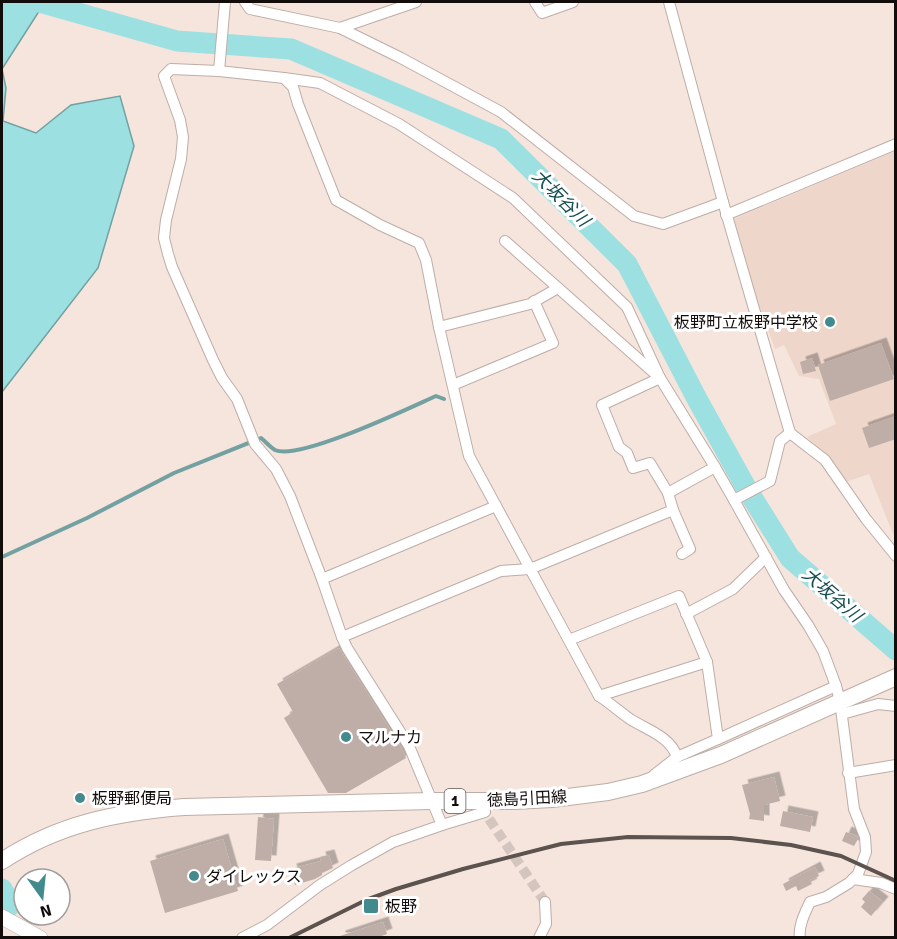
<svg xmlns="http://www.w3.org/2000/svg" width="897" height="939" font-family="Signika,'Noto Sans JP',sans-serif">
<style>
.built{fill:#eed6cb}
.water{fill:#9de0e2;stroke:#73a1a2;stroke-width:1.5}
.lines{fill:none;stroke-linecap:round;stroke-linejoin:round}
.stream{stroke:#73a1a2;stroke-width:4}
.river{stroke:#9de0e2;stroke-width:21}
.building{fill:#beaea7;filter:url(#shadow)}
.minor-tunnel{stroke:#d4c5be;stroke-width:10;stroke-dasharray:10 5;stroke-linecap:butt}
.minor-casing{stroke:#bdada6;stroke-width:12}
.secondary-casing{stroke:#bdada6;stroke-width:16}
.primary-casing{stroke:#bdada6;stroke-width:18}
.minor{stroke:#fff;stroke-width:10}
.secondary{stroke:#fff;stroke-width:15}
.primary{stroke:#fff;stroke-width:16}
.rail{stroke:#5c534f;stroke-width:4}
.poi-dot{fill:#428a8d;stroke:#fff;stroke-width:2}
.labels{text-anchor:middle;stroke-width:6;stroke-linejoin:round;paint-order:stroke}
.shield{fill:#fff;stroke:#595654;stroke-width:1.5}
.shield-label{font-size:15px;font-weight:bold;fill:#120d0b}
.poi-label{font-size:16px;fill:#120d0b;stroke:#fff;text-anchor:start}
.street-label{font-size:16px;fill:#120d0b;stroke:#fff}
.water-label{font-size:18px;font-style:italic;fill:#134d4f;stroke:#fff}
</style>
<defs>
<filter id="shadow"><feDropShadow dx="5.5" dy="-5.5" stdDeviation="0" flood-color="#0004"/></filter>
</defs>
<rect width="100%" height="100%" fill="#f6e5dd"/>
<!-- built -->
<path class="built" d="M895,151v388l-26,-65 -23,8 -22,-29 -17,-16 29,-13 -17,-45 -20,-3 -15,-31 -9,4 -18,-49 -23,-81z"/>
<!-- water -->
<path class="water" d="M2,2h43l-43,67 4,19 -3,33 33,12 35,-28 49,-9 14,50 -36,122 -96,124z"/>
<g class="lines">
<!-- stream -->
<path class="stream" d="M2,557l85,-39 87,-45 87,-35c4,3 9,9 14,12 24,11 134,-42 161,-54l8,3"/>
<!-- river -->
<g class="river">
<path d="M39,2l138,39 114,8 210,90 126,125 70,135 51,92 42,67 106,92"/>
<path d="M2,889l9,16"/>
</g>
</g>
<!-- building -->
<g class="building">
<path d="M881,343l13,36 -64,22 -12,-36z"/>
<path d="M812,358l4,13 -13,3 -3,-12z"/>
<path d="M896,416v23l-27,9 -7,-20z"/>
<path d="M339,648l63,101 4,9 -60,35h-18l-44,-75 9,-6 -16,-28z"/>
<path d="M774,777l6,24 -16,4v16l-15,-2 1,-5 -8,-29z"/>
<path d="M783,811l30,6 -3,15 -30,-6z"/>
<path d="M258,817l16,2 -3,42 -16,-1z"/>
<path d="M846,832l11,4 1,3 -4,7 -12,-5z"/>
<path d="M223,839l15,52 -73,22 -15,-52z"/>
<path d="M329,855l4,13 -11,5v2l-7,4 -20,6 -4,-16 30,-8 -1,-4z"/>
<path d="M815,867l4,9 -9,4 2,4 -14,7 -2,-5 -10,5 -3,-7z"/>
<path d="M869,891l14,11 -12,14 -10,-9 4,-5 -3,-3z"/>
<path d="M383,922l4,12 -11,4h-36v-2z"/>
</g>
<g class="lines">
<!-- minor-tunnel -->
<path class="minor-tunnel" d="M489,819l56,83"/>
<!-- minor casing -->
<g class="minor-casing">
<g id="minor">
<path d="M245,2l5,7 90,19 61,30 100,54 133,104 29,8 60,-22"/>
<path d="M535,2l7,11 31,-11"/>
<path d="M669,2l54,200 67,231 35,27 41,59 30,37"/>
<path d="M340,28l76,-26"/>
<path d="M219,71l6,-69"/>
<path d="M284,78l36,5 79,41 114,74 114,109 33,71 -58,27 17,42 8,6 6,15 17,-5 18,30"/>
<path d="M726,215l170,-71"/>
<path d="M505,241l155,137 55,89 19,33"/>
<path d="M439,327l91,-23 28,-16"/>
<path d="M453,385l100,-42 -19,-42"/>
<path d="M790,433l-10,8 -10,40 -36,19 50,90 24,35 15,26 13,35 4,15 14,108 11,28 1,15 -8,22 -9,9 -23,14 -16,5c-5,11 -12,24 -10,36"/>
<path d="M673,510l17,39 -8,5"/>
<path d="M322,579l174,-73"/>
<path d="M686,614l47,-25 33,-32"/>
<path d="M342,637l159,-66 29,-2 143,-59 -5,-17 47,-26"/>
<path d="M569,640l110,-44 28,66 11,77 -41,18"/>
<path d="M599,696l108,-34"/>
<path d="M842,714l36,-10 18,2"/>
<path d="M718,739l118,-53"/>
<path d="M848,773l48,-8"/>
<path d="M485,812l-43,13 -33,-79 -62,-98 -5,-11 -20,-58 -32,-83 -14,-27 -21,-25 -18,-45 -15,-21 -9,-18 -41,-93 -4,-13 -4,-16 2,-18 15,-61 2,-22 -3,-17 -16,-44 7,-7 48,2 65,7 9,9 5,17 38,96 44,25 39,18 7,17 13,67 30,129 130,240c11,7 21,16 31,23 17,11 40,17 47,38l-23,18"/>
<path d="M853,879l28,4 15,6"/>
<path d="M242,938l25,-13 53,-40 32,-20 41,-23 49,-17"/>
<path d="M539,938l7,-14 -1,-22"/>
</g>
</g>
<!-- secondary casing -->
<g class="secondary-casing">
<path id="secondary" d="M2,917l38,21"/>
</g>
<!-- primary casing -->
<g class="primary-casing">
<path id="primary" d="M2,861c56,-37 115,-49 182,-54l247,-6h83l38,-2 56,-7 34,-8 79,-29 175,-78"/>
</g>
<!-- minor -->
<use href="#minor" class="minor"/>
<!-- secondary -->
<use href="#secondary" class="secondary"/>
<!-- primary -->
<use href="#primary" class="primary"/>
<!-- rail -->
<path class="rail" d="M289,938l77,-38 30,-11 67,-20 98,-25 67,-7 103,1 60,7 50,11 55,25"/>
</g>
<!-- markers -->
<g class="poi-dot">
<circle cx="830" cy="322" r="6"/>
<circle cx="346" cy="737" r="6"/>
<circle cx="80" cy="798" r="6"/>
<circle cx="194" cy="876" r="6"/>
<rect x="363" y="898" width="16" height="16" rx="3"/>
</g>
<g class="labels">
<!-- shield labels -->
<rect class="shield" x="444.5" y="789" width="21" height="24" rx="4.5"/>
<g class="shield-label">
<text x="455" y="806">1</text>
</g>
<!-- poi labels -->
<g class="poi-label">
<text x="818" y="328" text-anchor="end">板野町立板野中学校</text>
<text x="358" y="743">マルナカ</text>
<text x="92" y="804">板野郵便局</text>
<text x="206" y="882">ダイレックス</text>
<text x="385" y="912">板野</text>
</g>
<!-- street labels -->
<g class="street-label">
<text transform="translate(527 798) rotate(-3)" y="6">徳島引田線</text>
</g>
<!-- water labels -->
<g class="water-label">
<text transform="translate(561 198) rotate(45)" y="6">大坂谷川</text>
<text transform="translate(832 595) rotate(41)" y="6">大坂谷川</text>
</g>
</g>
<!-- border -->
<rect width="897" height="939" fill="none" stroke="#120d0b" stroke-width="6"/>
<!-- north arrow -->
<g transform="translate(42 897) rotate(165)"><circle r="28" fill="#ffffff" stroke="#a09e9d" stroke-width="1.5"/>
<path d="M0-4.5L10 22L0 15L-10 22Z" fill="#428a8d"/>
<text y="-9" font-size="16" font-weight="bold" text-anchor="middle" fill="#120d0b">N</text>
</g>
</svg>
